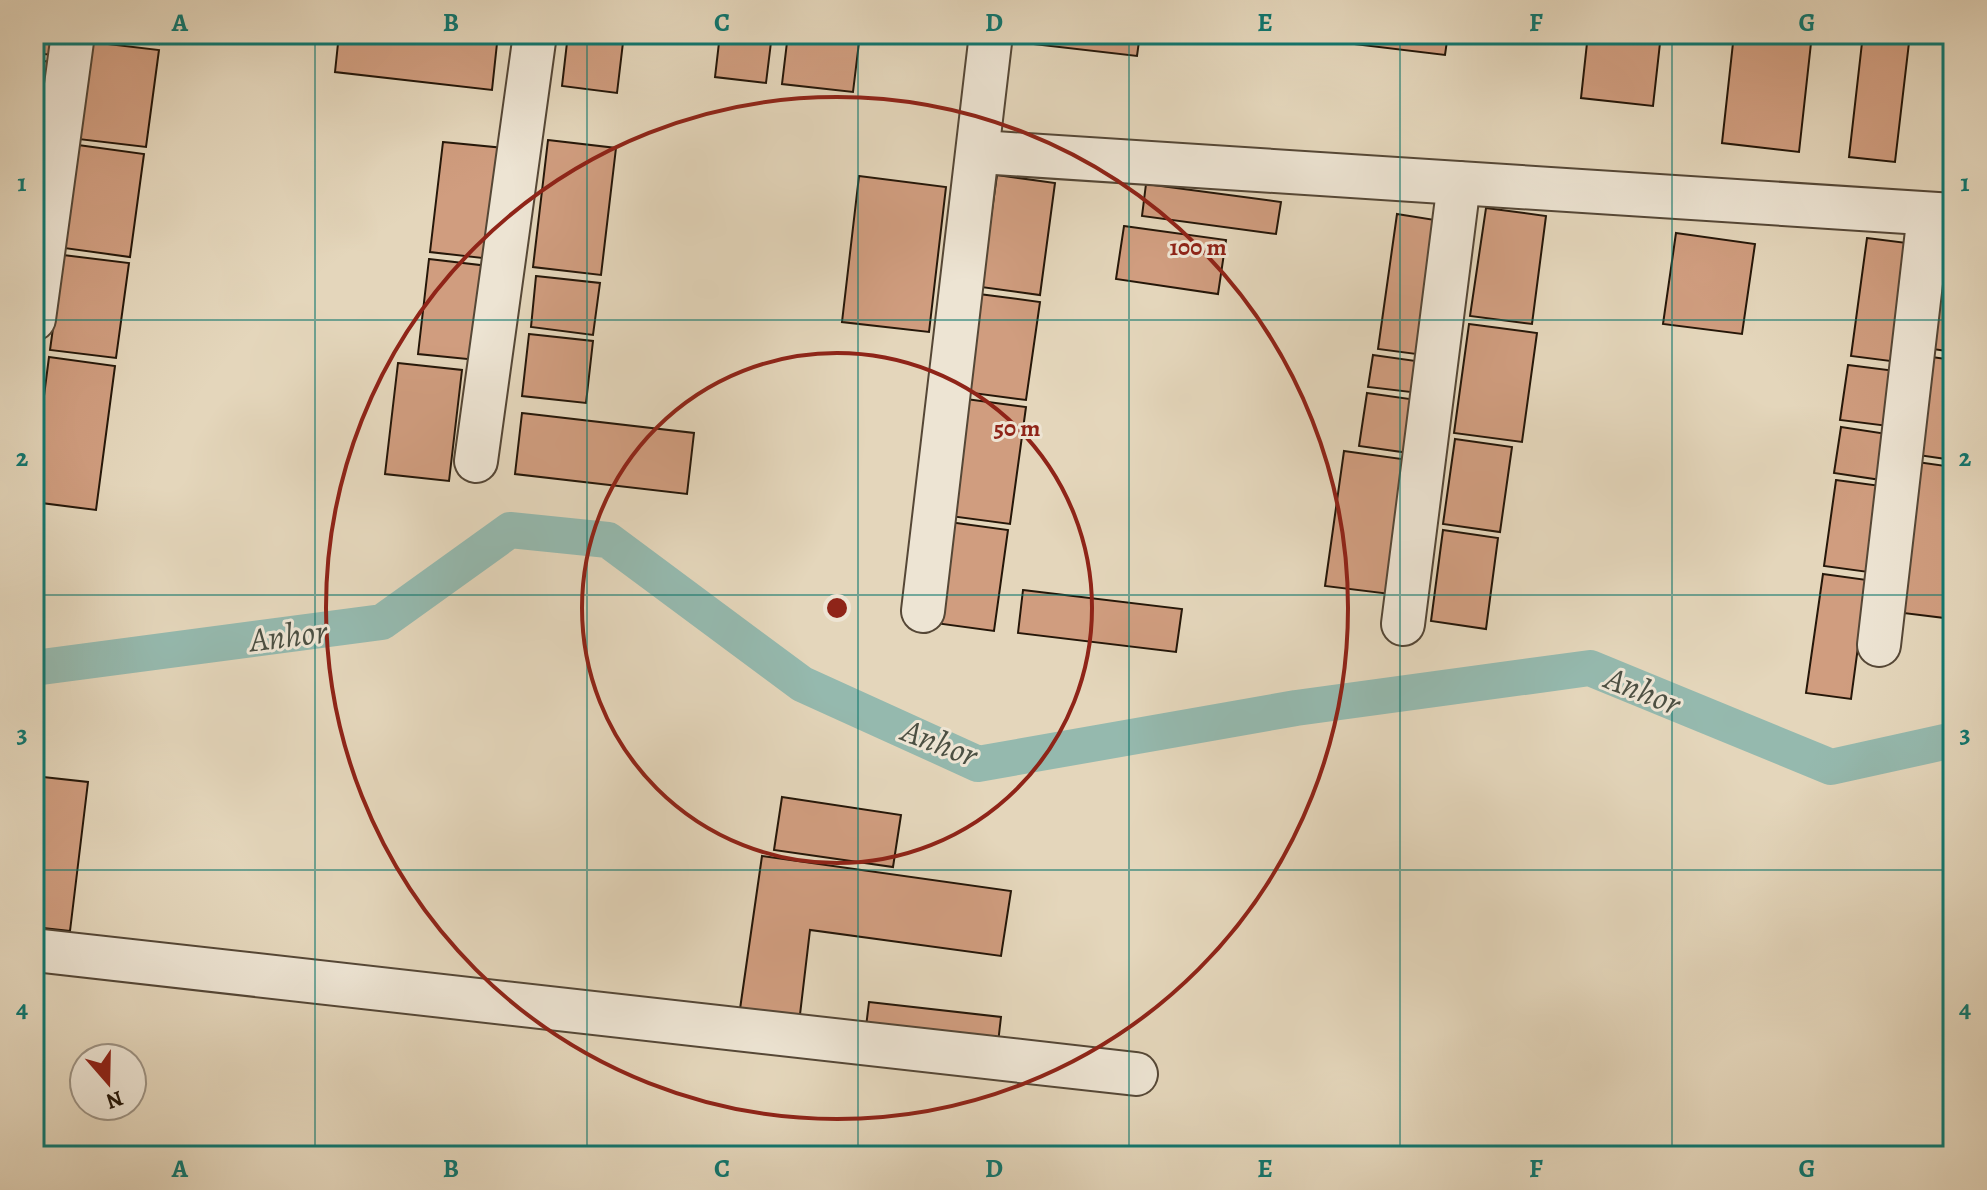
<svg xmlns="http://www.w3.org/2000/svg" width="1987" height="1190" font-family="Alegreya,serif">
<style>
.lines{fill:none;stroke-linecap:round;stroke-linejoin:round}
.canal{stroke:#95b9ae;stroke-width:36}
.building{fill:#d09d7f;stroke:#251709;stroke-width:2}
.minor-casing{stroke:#554736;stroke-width:46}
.minor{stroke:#ede4d3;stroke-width:42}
.grid{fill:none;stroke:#0f766e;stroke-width:2;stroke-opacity:0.55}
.ring{fill:none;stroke:#8f2418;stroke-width:4}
.labels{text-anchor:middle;stroke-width:6;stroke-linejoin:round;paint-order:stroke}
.water-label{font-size:34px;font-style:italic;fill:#4c5043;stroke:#ede4d3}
.centre{fill:#8f2418;stroke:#ede4d3;stroke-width:4}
.ring-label{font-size:24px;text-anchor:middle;font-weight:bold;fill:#8f2418;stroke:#ede4d3;stroke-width:6;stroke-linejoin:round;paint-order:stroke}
.neatline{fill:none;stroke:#0f766e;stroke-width:3}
.grid-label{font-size:26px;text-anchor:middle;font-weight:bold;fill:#0f766e}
</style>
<rect width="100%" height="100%" fill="#e4d6bb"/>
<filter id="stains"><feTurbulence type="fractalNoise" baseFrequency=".0025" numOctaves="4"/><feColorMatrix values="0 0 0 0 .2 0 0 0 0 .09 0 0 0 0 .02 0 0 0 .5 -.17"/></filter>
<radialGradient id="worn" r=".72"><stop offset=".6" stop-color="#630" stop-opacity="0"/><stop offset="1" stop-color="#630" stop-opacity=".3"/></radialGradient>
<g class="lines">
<!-- canal -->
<path class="canal" d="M34,668l348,-46 128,-92 98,10 194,144 176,80 318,-56 294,-40 241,99 122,-27"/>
</g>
<!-- building -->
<g class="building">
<path d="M34,34h22l-3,21 -19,-2z"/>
<path d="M92,34h69l-2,10z"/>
<path d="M339,34h159l-6,56 -157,-18z"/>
<path d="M568,34h56l-7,59 -55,-7z"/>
<path d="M720,34h52l-6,49 -51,-6z"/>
<path d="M788,34h72l-7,58 -71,-8z"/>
<path d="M1015,34h125l-3,22 -122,-14z"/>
<path d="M1271,34h177l-3,21z"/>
<path d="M1588,34h73l-8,72 -72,-8z"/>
<path d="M1734,34h78l-13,118 -77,-9z"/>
<path d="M1863,34h47l-15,128 -46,-5z"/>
<path d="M91,42l68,8 -13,97 -68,-8z"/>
<path d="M34,60l18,2 -10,85 -8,-1z"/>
<path d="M548,140l68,8 -15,127 -68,-8z"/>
<path d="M443,142l61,6 -13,111 -61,-7z"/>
<path d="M78,145l66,9 -14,103 -66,-9z"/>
<path d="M997,175l58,8 -15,112 -59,-8z"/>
<path d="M859,176l87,11 -17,145 -87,-10z"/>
<path d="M1146,184l135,18 -5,32 -134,-18z"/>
<path d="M1486,208l60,8 -14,108 -62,-8z"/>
<path d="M1397,214l38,6 -19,134 -38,-5z"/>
<path d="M1124,226l102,14 -8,54 -102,-15z"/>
<path d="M1676,233l79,11 -13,90 -79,-10z"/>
<path d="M1867,238l48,6 -17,118 -47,-6z"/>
<path d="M1948,247h5v105l-20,-3z"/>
<path d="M63,255l66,8 -13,95 -66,-8z"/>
<path d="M429,259l59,7 -11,94 -59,-6z"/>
<path d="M536,276l64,7 -7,52 -62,-8z"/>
<path d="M979,294l61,8 -14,98 -61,-8z"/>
<path d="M1469,324l68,9 -15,109 -68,-9z"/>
<path d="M529,334l64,7 -7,62 -64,-7z"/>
<path d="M1373,355l50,7 -4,31 -51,-6z"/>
<path d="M49,357l66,9 -19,144 -62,-8v-29z"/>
<path d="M1932,357l21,3v100l-35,-5z"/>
<path d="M398,363l64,7 -13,111 -64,-7z"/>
<path d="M1848,365l48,6 -8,55 -48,-6z"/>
<path d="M1367,393l50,7 -8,53 -50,-7z"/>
<path d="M966,399l60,8 -16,117 -60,-8z"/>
<path d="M522,413l172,20 -7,61 -172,-20z"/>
<path d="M1841,427l46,7 -6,46 -47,-7z"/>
<path d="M1455,439l57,8 -12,85 -57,-8z"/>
<path d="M1344,451l65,9 -19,134 -65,-8z"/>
<path d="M1917,462l36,5v152l-58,-7z"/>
<path d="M1836,480l45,6 -13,86 -44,-6z"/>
<path d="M949,522l59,8 -14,101 -59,-8z"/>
<path d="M1443,530l55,8 -12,91 -55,-8z"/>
<path d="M1823,574l44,6 -16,119 -45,-6z"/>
<path d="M1023,590l159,19 -6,43 -158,-19z"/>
<path d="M34,776l54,6 -18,149 -36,-4z"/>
<path d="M782,797l119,18 -8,52 -119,-17z"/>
<path d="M762,856l249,35 -10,65 -191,-26 -11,93 -60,-7z"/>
<path d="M869,1002l132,15 -3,26 -132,-16z"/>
</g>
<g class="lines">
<!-- minor casing -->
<g class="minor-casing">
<g id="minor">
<path d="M980,152l973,63"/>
<path d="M34,319l39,-285"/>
<path d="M476,461l59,-427"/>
<path d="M923,611l68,-577"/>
<path d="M1403,624l56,-441"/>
<path d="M1879,645l50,-431"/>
<path d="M34,950l1102,124"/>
</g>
</g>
<!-- minor -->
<use href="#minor" class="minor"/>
</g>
<!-- grid -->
<path class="grid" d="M315,34v1122M587,34v1122M858,34v1122M1129,34v1122M1400,34v1122M1672,34v1122M34,320h1919M34,595h1919M34,870h1919"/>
<!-- distance rings -->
<g class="ring">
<circle cx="837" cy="608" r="255"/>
<circle cx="837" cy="608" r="511"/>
</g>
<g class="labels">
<!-- water labels -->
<g class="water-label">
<text transform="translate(288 635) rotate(-7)" y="12">Anhor</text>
<text transform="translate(1643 690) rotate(22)" y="12">Anhor</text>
<text transform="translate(940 742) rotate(21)" y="12">Anhor</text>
</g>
</g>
<circle cx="837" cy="608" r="12" class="centre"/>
<g class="ring-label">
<text x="1198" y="255">100 m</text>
<text x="1017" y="436">50 m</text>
</g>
<!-- margin -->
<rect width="1987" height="1190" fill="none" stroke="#e4d6bb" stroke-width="88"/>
<!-- north arrow -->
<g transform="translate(108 1082) rotate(160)"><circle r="38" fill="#ede4d3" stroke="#9d9282" stroke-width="2"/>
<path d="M0-6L14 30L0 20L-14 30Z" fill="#8f2418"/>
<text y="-12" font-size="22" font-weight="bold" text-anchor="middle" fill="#251709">N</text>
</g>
<rect x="44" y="44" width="1899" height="1102" class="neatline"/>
<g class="grid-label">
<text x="180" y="31">A</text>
<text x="451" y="31">B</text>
<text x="722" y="31">C</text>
<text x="994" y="31">D</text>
<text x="1265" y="31">E</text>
<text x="1536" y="31">F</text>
<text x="1807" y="31">G</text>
<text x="22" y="191">1</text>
<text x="1965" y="191">1</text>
<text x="22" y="466">2</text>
<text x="1965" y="466">2</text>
<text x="22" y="742">3</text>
<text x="1965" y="742">3</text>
<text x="22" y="1017">4</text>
<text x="1965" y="1017">4</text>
<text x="180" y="1177">A</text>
<text x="451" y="1177">B</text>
<text x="722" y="1177">C</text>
<text x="994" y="1177">D</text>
<text x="1265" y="1177">E</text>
<text x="1536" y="1177">F</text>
<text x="1807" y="1177">G</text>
</g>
<rect width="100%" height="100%" filter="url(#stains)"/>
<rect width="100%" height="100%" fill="url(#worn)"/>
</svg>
